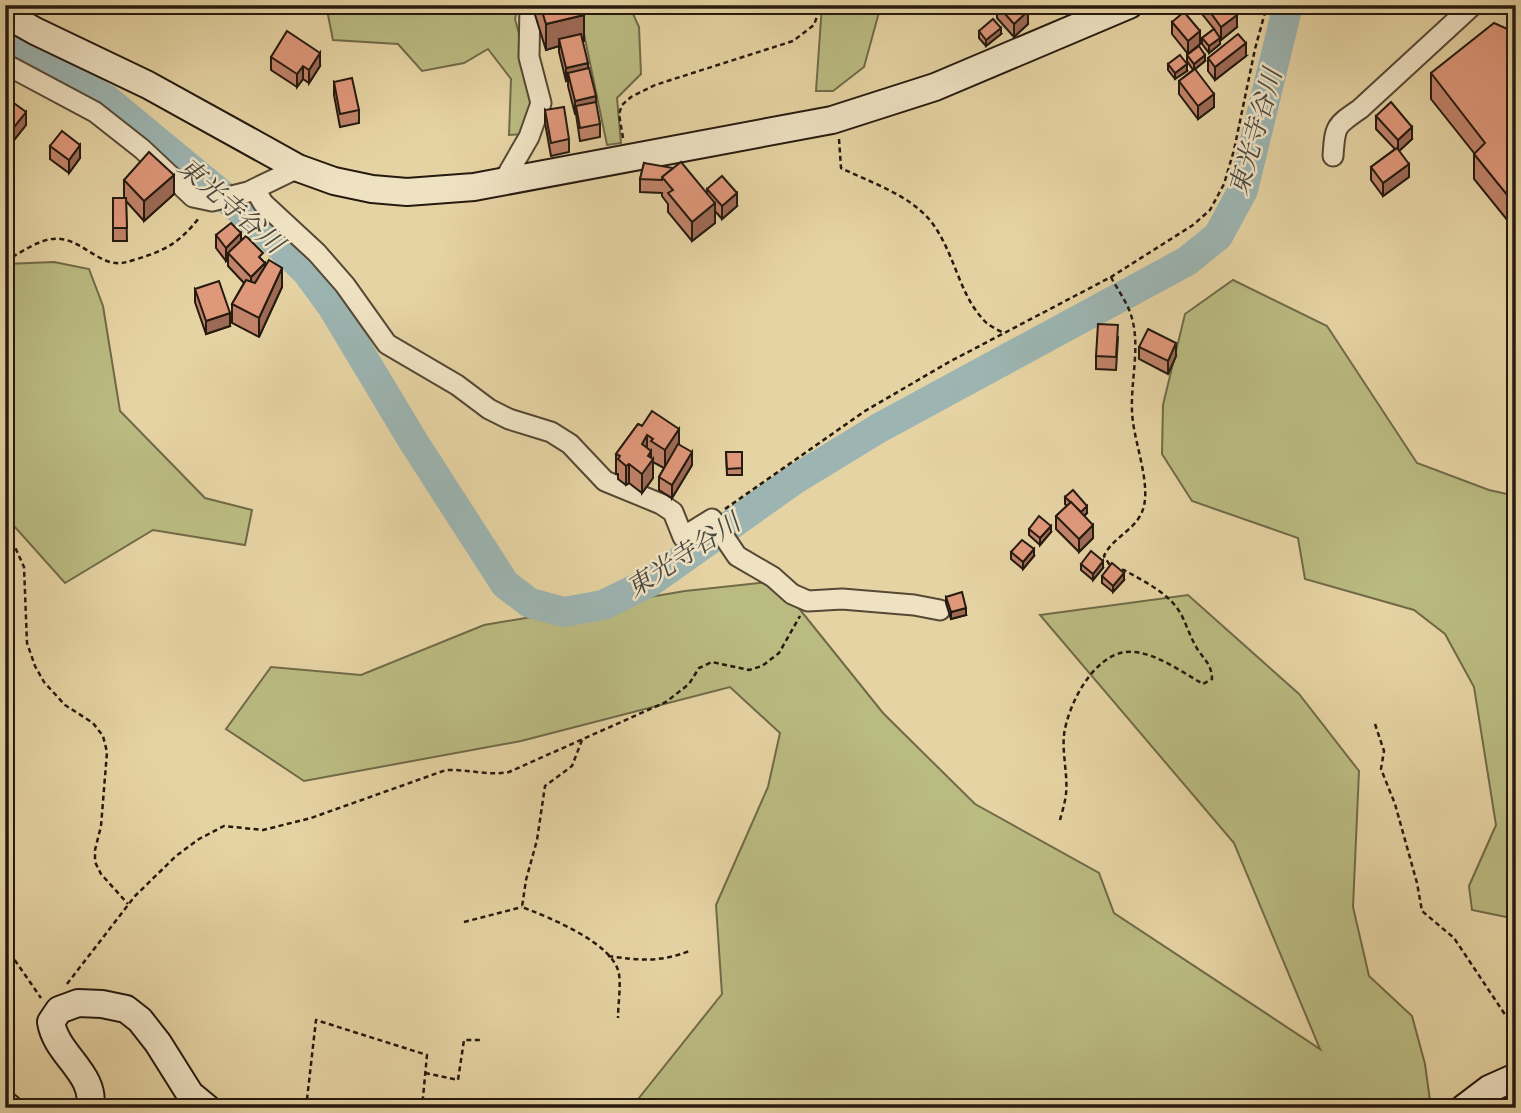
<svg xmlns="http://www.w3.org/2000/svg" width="1521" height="1113" font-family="Cardo,'Noto Serif JP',serif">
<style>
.green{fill:#babb81;stroke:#706a48;stroke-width:2}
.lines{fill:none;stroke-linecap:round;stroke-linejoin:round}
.river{stroke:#9cb5b2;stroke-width:30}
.street-casing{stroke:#554834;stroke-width:23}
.secondary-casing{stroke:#251a0f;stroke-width:30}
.path{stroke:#251a0f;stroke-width:2.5;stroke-dasharray:5 3.5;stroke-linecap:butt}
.street{stroke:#efe2c3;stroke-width:19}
.secondary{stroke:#efe2c3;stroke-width:26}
.wall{fill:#c1836a;stroke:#251a0f;stroke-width:2}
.shaded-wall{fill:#9d6a56;stroke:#251a0f;stroke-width:2}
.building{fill:#e0987b;stroke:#251a0f;stroke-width:2}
.labels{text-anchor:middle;stroke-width:5;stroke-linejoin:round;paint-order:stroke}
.water-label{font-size:26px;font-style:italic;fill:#494840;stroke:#efe2c3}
</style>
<rect width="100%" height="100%" fill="#e6d3a3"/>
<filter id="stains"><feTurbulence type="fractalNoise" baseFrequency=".00286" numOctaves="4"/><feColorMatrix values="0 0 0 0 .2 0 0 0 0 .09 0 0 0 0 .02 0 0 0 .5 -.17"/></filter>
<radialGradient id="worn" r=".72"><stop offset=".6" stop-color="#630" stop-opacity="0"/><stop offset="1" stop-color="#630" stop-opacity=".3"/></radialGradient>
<!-- green -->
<g class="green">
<path d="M326,5h192l-3,14 22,82 -12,33 -16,1 2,-56 -23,-30 -24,14 -42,8 -24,-27 -65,-4z"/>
<path d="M578,5h51l10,22 2,47 -24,24 4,45 -14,2z"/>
<path d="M822,5h59l-17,62 -31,24h-17z"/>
<path d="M54,262l35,7 14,37 17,105 85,87 47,12 -7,35 -92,-15 -88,53 -51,-57 -9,-33v-229z"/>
<path d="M1233,280l94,46 90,137 72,27 27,6v423l-44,-9 -3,-24 27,-61 -22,-138 -29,-53 -31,-24 -109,-31 -7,-41 -106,-37 -30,-47 1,-49 22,-91z"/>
<path d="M777,581l106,132 92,91 124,69 15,40 206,136 -86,-206 -194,-228 148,-20 111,99 60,77 -6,136 16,69 43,40 13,48 6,44h-800l91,-114 -6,-89 52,-118 12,-54 -50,-46 -209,54 -217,40 -78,-52 45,-62 90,8 123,-50 201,-34z"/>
</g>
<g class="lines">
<!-- river -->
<path class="river" d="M5,44l101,55 150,124 51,49 25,34 81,135 92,143 25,19 34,9 39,-7 47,-23 144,-102 85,-52 308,-167 31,-25 25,-46 45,-185"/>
<!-- street casing -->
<g class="street-casing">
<g id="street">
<path d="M5,64l90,48 47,37 51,48 19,4 36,-9 50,-24"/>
<path d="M1333,156c2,-30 2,-30 27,-47l113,-104"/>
<path d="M503,182l26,-45 12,-34 -12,-46 1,-52"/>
<path d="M255,189l8,14 54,50 28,32 42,59 70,41 32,24 20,10 42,13 19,12 35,37 56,23 12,8 10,25 29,-18 25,37 36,21 19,17 16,7 34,-2 72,6 26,5"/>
</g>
</g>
<!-- secondary casing -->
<g class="secondary-casing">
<g id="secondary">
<path d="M5,14l30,17 113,54 150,83 36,13 38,8 35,3 67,-5 358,-67 103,-33 194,-82"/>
<path d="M5,1105l4,3"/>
<path d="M90,1108c7,-34 -34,-53 -39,-86l8,-12 19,-7 24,1 24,5 14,11 18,23 32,51 17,14"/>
<path d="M1464,1108l25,-19 27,-12"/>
</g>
</g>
<!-- path -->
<g class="path">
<path d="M623,138l-4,-24 3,-9 9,-8 24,-12 138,-44 21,-16 7,-20"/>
<path d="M839,139l2,29c29,14 66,26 88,51 25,30 29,73 53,99 5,7 14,11 22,15"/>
<path d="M5,261c16,-8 37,-25 56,-22 18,2 32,18 49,23 10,3 17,0 27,-3 29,-9 42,-16 62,-41"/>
<path d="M1111,277c6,12 16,25 20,38 11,34 -3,72 2,107 3,25 19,67 9,90 -8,19 -30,26 -38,44l7,11"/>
<path d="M725,509l140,-98 84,-49 162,-85 82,-52 17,-15 14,-26 10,-34 21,-101 12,-44"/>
<path d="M5,525l19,42 3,76 8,23 9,16 21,23 28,18 10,13 4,16 -6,74 -6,24v12l6,12 27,30"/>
<path d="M1375,724l9,27 -3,18 14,35 22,79 5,28 32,27 62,93"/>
<path d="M582,740l-10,26 -27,20 -8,54 -11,40 -4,27c26,10 92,36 97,67 2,13 -1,30 -1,44"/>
<path d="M1060,820c2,-8 5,-17 6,-26 2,-19 -4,-40 -2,-59 4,-32 33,-88 71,-83 24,3 47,20 68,32l9,-5c0,-13 -7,-19 -14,-29 -7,-11 -11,-24 -17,-36 -12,-21 -36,-32 -57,-44l-6,-1"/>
<path d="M464,922l58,-15"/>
<path d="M5,946l36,52"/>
<path d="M608,956c30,4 51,7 81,-5"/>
<path d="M67,984l68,-88 41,-40 23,-17 25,-13 39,4 48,-12 135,-48c21,-1 43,6 63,2l157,-70 23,-18 10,-16 13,-6 37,8 13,-4 17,-13 21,-37"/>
<path d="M425,1073l33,7 6,-40h18"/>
<path d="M306,1108l10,-88 111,35 -5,53"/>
</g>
<!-- street -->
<use href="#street" class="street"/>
<!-- secondary -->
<use href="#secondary" class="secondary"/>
</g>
<!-- wall -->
<g class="wall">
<path d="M532,5h49l3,36h-2l18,83v13l-20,4 -4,-27h-1l-7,-28v-6l-2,1 -7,-29v-6l-13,4z"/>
<path d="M997,5l31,19 -14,13 -17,-19z"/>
<path d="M1198,5h7l32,22 -16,13 -1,-2v6l-11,9 -7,-9v-6l12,-9 -12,-15v-8l-2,2z"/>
<path d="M1172,22l28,22 -12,10 -16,-20z"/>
<path d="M979,31l22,3 -15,12 -7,-8z"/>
<path d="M1514,32l-2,194 -38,-47v-26l-43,-54v-26z"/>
<path d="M1187,55l18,6 -10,8 19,38 -16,12 -19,-25v-13l14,-11 -6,-9z"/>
<path d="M1246,56l-31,24 -7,-9v-13z"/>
<path d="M271,57l49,9 -11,17 -6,-4 -6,8 -26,-17z"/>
<path d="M1168,64l19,7 -12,8 -7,-9z"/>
<path d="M334,82l25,28v13l-19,4 -6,-32z"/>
<path d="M5,100l21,25 -12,15 -9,-7z"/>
<path d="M545,110l24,29v13l-18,4 -6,-33z"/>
<path d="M1376,116l36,23 -13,12 10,26 -26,19 -12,-16v-13l24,-18 -19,-20z"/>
<path d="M50,146l30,12 -11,15 -19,-14z"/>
<path d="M644,163l63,31v-5l30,17 -15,13 -7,-8v12l-23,18 -24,-29v-8l-6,-8v-3l-22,-1v-13z"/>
<path d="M124,180l50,14 -30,27 -18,-20 1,40h-14v-43h11z"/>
<path d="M216,235l25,6 22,20 2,5 17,21 -23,50 -27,-14v-19l12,-21 -16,-17v-7l-2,2 -10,-13z"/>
<path d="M195,289l35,37 -24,8 -11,-32z"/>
<path d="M1118,338l-2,32 -20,-1v-13z"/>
<path d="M1139,347l37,9 -8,18 -29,-15z"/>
<path d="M638,424l41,20 13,21 -20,33 -13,-8v-13l5,-9 -11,-6v16l-11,15 -13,-10 -3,2 -8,-6v-5h-2v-20z"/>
<path d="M726,452h16v23h-15z"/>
<path d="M1065,497l22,16 -3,3 9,22 -14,14 -23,-23v-13l11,-10 -2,-2z"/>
<path d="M1029,529l22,3 -11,13 -11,-10z"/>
<path d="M1011,552l23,4 -11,13 -12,-10z"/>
<path d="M1081,564l22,4 -10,12 -12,-10z"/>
<path d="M1102,576l22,4 -11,12 -11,-9z"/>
<path d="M946,597l20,18 -15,4 -5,-16z"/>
</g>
<!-- shaded-wall -->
<g class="shaded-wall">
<path d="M1235,5h7l-7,6z"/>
<path d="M1028,11v13l-14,13v-13z"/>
<path d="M584,15v26l-23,5 -2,-7v7l-13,4v-26z"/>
<path d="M1237,15v12l-16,13v-13z"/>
<path d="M1001,28v6l-15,12v-6z"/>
<path d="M1200,31v13l-12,10v-13z"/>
<path d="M1220,38v6l-11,9v-7z"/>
<path d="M1246,43v13l-31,24v-13z"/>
<path d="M320,53v13l-11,17v-13z"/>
<path d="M1205,55v6l-11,9v-6z"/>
<path d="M588,63v13l-20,-3v7l-2,1v-13z"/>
<path d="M1187,64v7l-12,8v-6z"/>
<path d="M303,66v13l-6,8v-13z"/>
<path d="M1214,94v13l-16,12v-13z"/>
<path d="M596,96v13l-20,-3v8h-1v-13z"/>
<path d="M26,112v13l-12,15v-13z"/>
<path d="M1412,127v12l-14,13v-12z"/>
<path d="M80,145v13l-11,15v-13z"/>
<path d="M1409,164v13l-26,19v-13z"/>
<path d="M174,175v19l-30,27v-20z"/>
<path d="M737,193v13l-15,13v-13z"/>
<path d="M1516,197v26l-4,3v-25z"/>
<path d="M715,203v20l-23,18v-19z"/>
<path d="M241,233v13l-13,7v6l-2,2v-13z"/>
<path d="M265,263v13l-14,14v-13z"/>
<path d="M282,268v19l-23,50v-19z"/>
<path d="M230,313v13l-24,8v-13z"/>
<path d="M1176,343v13l-8,18v-13z"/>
<path d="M679,429v19l-14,21v-19z"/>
<path d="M647,435v20l-5,-11z"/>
<path d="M651,451v11l2,-3v19l-11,15v-19l6,-18z"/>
<path d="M692,452v13l-20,33v-13z"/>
<path d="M629,464v19l-3,2v-19z"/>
<path d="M1087,506v7l-8,7v-7z"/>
<path d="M1093,525v13l-14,14v-13z"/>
<path d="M1051,526v6l-11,13v-7z"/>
<path d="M1034,549v7l-11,13v-7z"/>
<path d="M1103,561v7l-10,12v-6z"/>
<path d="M1124,573v7l-11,12v-6z"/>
<path d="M966,608v7l-15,4v-7z"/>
</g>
<!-- building -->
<g class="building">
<path d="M540,5h41l3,10 -38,9z"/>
<path d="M997,5h26l5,6 -14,13z"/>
<path d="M1205,5h25l7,10 -16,12z"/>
<path d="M1184,12l16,19 -12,10 -16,-19z"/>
<path d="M993,19l8,9 -15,12 -7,-9z"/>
<path d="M1494,23l20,9 2,-2v167l-4,4 -38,-47 11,-11 -54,-70z"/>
<path d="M1214,29l6,9 -11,8 -7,-8z"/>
<path d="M287,31l33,22 -11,17 -6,-4 -6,8 -26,-17z"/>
<path d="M581,34l7,29 -22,5 -7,-29z"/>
<path d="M1238,34l8,9 -31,24 -7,-9z"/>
<path d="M1199,46l6,9 -11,9 -7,-9z"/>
<path d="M1180,55l7,9 -12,9 -7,-9z"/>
<path d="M589,68l7,28 -21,5 -7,-28z"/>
<path d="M1195,69l19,25 -16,12 -19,-25z"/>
<path d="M352,78l7,32 -19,4 -6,-32z"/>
<path d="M7,98l19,14 -12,15 -9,-7v-20z"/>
<path d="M596,102l4,22 -20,4 -4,-22z"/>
<path d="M1391,102l21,25 -14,13 -22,-24z"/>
<path d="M564,107l5,32 -18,4 -6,-33z"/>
<path d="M62,131l18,14 -11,15 -19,-14z"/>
<path d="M1397,148l12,16 -26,19 -12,-16z"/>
<path d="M149,152l25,23 -30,26 -20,-21z"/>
<path d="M681,162l34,41 -23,19 -24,-29 5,-3 -11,-13z"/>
<path d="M644,163l29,5 -11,9v3l-22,-1z"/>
<path d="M722,176l15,17 -15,13 -15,-17z"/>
<path d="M113,198h13l1,30h-14z"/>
<path d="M231,223l10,10 -15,15 -10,-13z"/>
<path d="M246,236l17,17 -4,4 6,6 -14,14 -23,-24z"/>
<path d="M269,260l13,8 -23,50 -27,-14 14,-24 9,3z"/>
<path d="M219,281l11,32 -24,8 -11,-32z"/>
<path d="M1098,324l20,1 -2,32 -20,-1z"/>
<path d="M1148,329l28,14 -8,18 -29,-14z"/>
<path d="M652,411l27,18 -14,21 -14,-9 2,-2 -6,-4 -5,9 9,7 -3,5 5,3 -11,15 -13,-10 -3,2 -8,-7 2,-3 -4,-2 22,-30 4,2z"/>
<path d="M678,444l14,8 -20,33 -13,-8z"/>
<path d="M726,452h16v16l-15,1z"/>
<path d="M1073,490l14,16 -6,6 -16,-15z"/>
<path d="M1071,502l22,23 -14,14 -23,-23z"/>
<path d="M1039,516l12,10 -11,12 -11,-9z"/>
<path d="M1022,540l12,9 -11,13 -12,-10z"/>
<path d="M1091,551l12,10 -10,13 -12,-10z"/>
<path d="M1112,563l12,10 -11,13 -11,-10z"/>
<path d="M962,592l4,16 -15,4 -5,-15z"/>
</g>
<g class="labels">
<!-- water labels -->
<g class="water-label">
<text transform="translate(1255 132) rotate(-74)" y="9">東光寺谷川</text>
<text transform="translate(231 205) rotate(41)" y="9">東光寺谷川</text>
<text transform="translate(683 555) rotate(-33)" y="9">東光寺谷川</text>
</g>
</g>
<!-- margin -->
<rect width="1521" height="1113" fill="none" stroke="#e6d3a3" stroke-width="28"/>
<rect x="7" y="7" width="1507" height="1099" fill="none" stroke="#251a0f" stroke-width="3.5"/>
<rect x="14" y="14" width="1493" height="1085" fill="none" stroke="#251a0f" stroke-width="2"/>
<rect width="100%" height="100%" filter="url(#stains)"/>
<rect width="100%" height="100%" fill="url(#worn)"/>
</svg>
